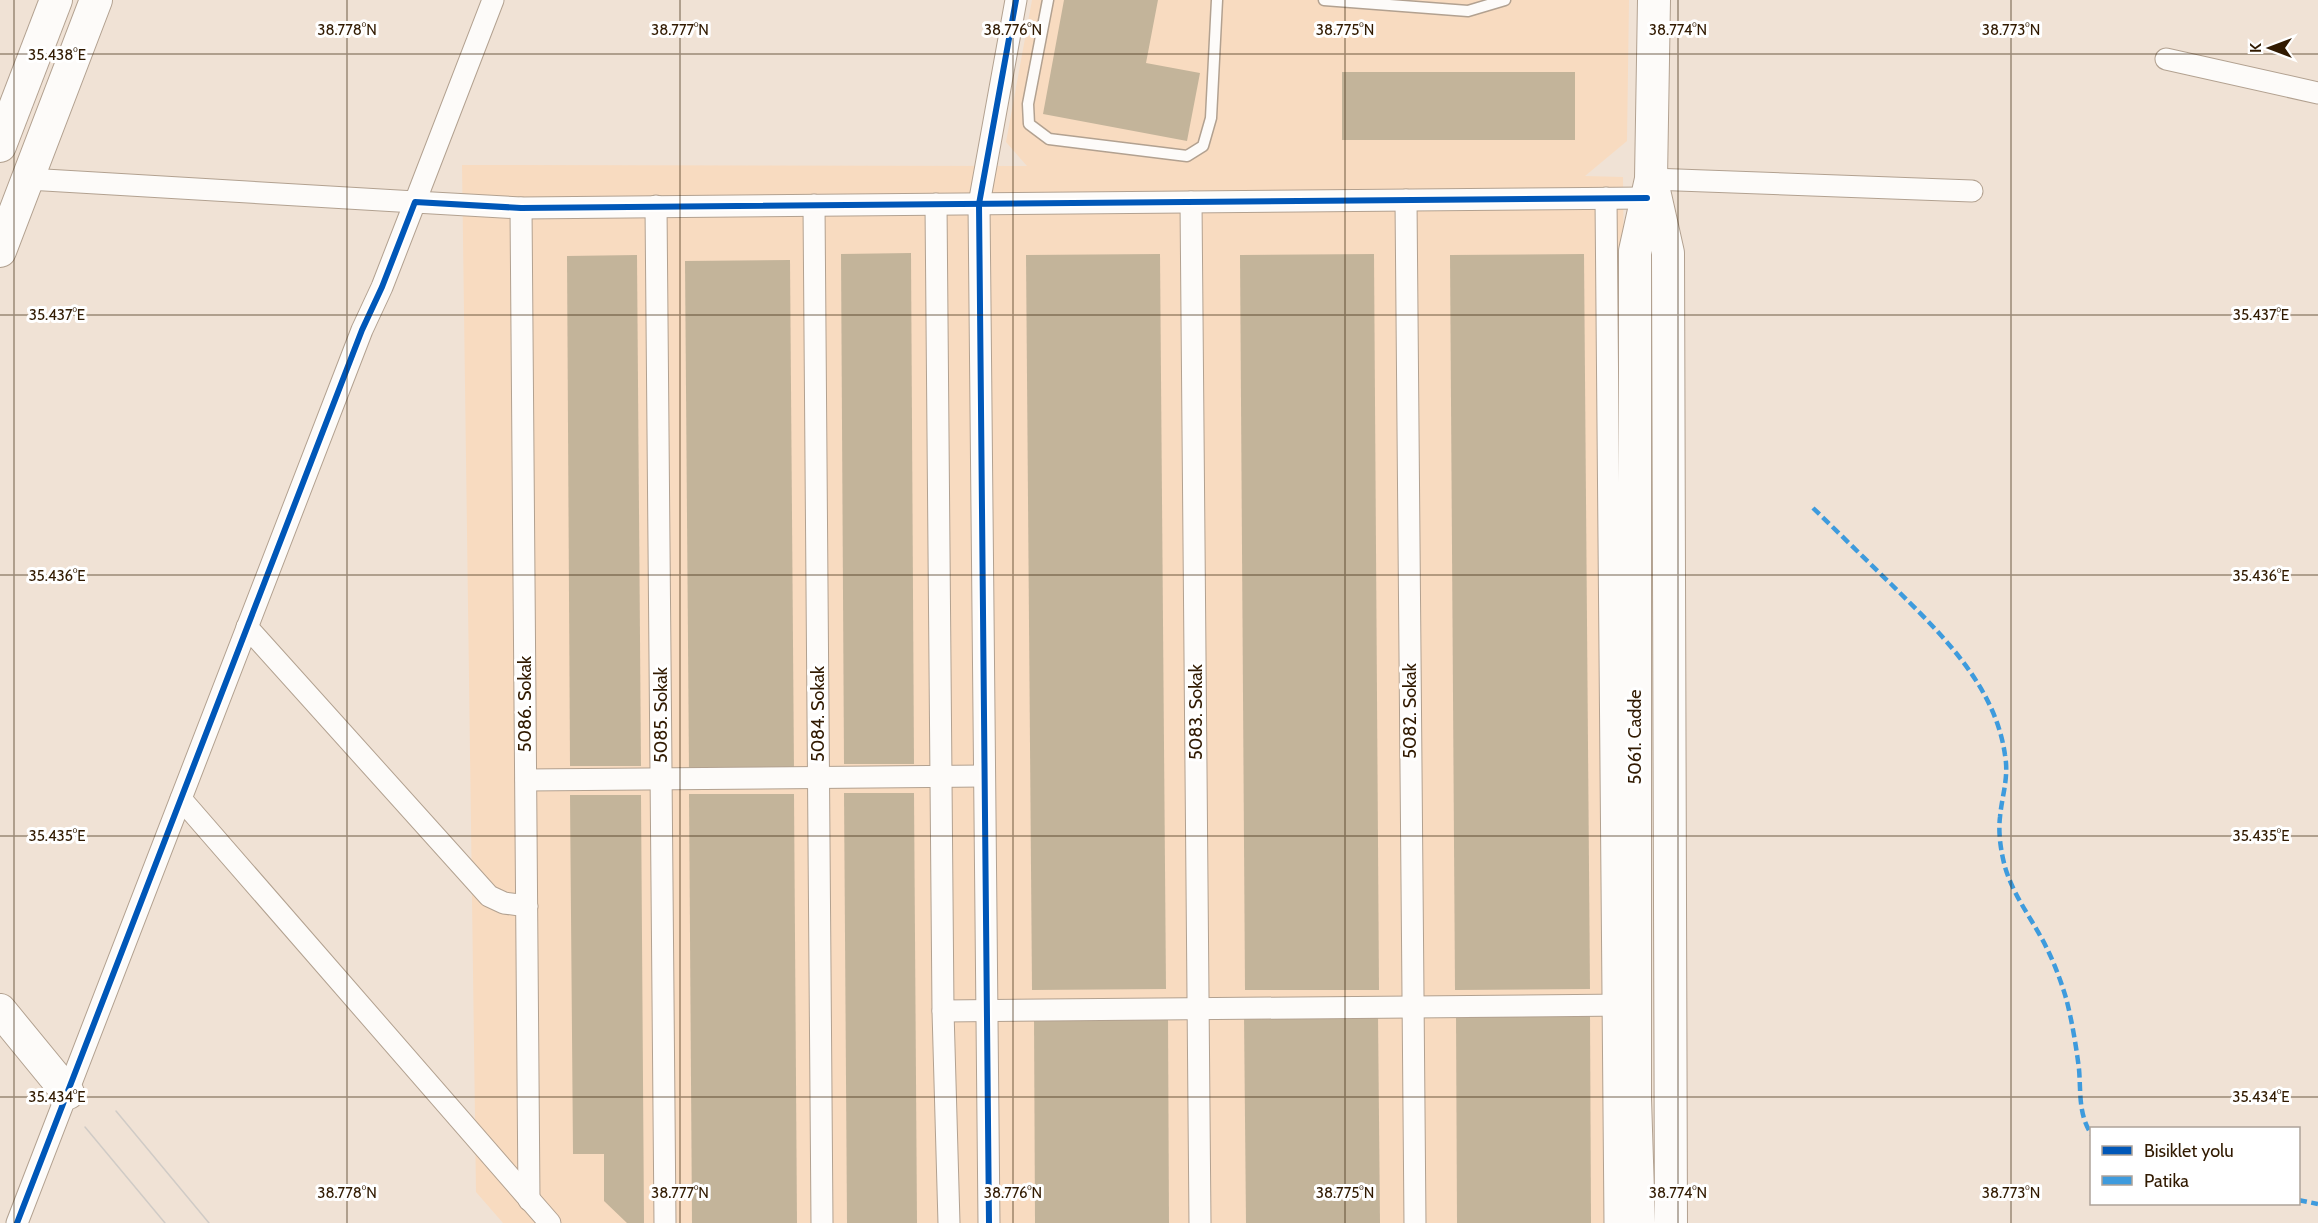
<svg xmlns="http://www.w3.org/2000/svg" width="2318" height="1223" font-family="Cabin,sans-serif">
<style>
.built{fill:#f8dbc0}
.building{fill:#c3b49a}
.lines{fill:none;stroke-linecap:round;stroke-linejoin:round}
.lane-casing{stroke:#b2a190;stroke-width:13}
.street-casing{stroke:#b2a190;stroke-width:23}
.secondary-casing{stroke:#b2a190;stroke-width:34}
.lane{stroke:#fdfbf9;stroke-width:10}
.street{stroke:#fdfbf9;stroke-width:21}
.secondary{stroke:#fdfbf9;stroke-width:32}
.tram{stroke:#d0cbc6;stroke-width:1.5}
.quiet{stroke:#3e9bdd;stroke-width:4.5;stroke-dasharray:9 4.5;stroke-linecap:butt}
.cycleway-casing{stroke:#fff;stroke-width:10}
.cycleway{stroke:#0057b8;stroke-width:6}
.ticks{fill:none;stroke:#311a01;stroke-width:1.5;stroke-opacity:0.45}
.labels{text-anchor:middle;stroke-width:6;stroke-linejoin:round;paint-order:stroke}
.street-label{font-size:18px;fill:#311a01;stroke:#fff}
.ticks-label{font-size:15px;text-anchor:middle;fill:#311a01;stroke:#fff;stroke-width:6;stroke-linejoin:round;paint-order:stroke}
</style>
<rect width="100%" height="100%" fill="#f0e2d5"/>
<!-- built -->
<path class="built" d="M1032,0h597l-2,141 -42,35 38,1 11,1046h-1131l-27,-31 -14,-1027 565,1 -21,-24z"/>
<!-- building -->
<g class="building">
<path d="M1064,0h94l-12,63 54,10 -13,68 -144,-27z"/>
<rect x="1342" y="72" width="233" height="68"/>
<path d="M911,253l3,511h-70l-3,-510z"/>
<path d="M1160,254l6,735 -134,1 -6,-735z"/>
<path d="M1374,254l5,736h-134l-5,-735z"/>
<path d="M1584,254l6,735 -135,1 -5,-735z"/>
<path d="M637,255l4,511h-71l-3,-510z"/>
<path d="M790,260l4,511h-105l-4,-510z"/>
<path d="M844,793h70l3,430h-70z"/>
<path d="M689,794h105l3,429h-105z"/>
<path d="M570,795h71l3,428h-17l-23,-22v-47h-31z"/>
<path d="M1590,1012l1,211h-134l-1,-210z"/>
<path d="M1378,1014l2,209h-134l-2,-208z"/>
<path d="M1168,1015l1,208h-134l-1,-207z"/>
</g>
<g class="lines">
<!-- lane casing -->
<g class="lane-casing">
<g id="lane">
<path d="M1048,0l-20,104 1,20 20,15 138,17 16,-10 8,-28 6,-118"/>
<path d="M1324,0l144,11 37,-11"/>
</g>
</g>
<!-- street casing -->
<g class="street-casing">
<g id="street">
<path d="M2166,59l152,34"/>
<path d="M28,179l387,23 78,-202"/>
<path d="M1651,179l321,12"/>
<path d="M1606,198l9,1025"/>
<path d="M1406,200l9,1023"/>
<path d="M1191,202l9,1021"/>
<path d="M936,204l7,807 6,212"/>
<path d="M814,205l8,1018"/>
<path d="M656,206l9,1017"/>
<path d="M521,208l8,992"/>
<path d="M247,627l242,269 15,7 23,3"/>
<path d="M526,780l458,-4"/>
<path d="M181,799l369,424"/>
<path d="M943,1011l684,-6"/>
<path d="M17,1223l345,-893 20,-43 33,-85 106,6 1126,-10"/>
<path d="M989,1223l-10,-1019 37,-204"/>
</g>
</g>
<!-- secondary casing -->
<g class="secondary-casing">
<g id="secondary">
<path d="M0,146l56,-146"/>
<path d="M1653,186l15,67 3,970"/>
<path d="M0,251l96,-251"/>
<path d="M0,1010l68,83"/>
<path d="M1639,1223l-4,-124v-848l16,-72 3,-179"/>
</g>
</g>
<!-- lane -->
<use href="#lane" class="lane"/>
<!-- street -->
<use href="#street" class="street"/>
<!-- secondary -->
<use href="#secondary" class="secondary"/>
<!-- tram -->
<g class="tram">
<path d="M116,1111l93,112"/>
<path d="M85,1127l80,96"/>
</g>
<!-- quiet -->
<g class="quiet">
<path d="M1813,508c26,25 52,51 78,76 48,48 104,100 114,171 4,23 -3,40 -5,62 -2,16 1,35 5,50 8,27 24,48 37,72 10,18 18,39 24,59 6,23 10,47 13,71 2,23 -1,46 13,66"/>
<path d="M2298,1200l20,4"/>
</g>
<!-- cycleway casing -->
<g class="cycleway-casing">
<g id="cycleway">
<path d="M17,1223l345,-893 20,-43 33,-85 106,6 1126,-10"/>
<path d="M989,1223l-10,-1019 37,-204"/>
</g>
</g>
<!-- cycleway -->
<use href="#cycleway" class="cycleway"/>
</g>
<!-- ticks -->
<path class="ticks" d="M14,0v1223M347,0v1223M680,0v1223M1013,0v1223M1345,0v1223M1678,0v1223M2011,0v1223M0,54h2318M0,315h2318M0,575h2318M0,836h2318M0,1097h2318"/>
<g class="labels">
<!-- street labels -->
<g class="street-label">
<text transform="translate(525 704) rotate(-90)" y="6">5086. Sokak</text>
<text transform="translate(1410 711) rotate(-90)" y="6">5082. Sokak</text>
<text transform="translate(1196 712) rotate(-90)" y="6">5083. Sokak</text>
<text transform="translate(818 714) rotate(-90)" y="6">5084. Sokak</text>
<text transform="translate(661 715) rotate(-90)" y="6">5085. Sokak</text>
<text transform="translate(1635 737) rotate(-90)" y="6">5061. Cadde</text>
</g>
</g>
<g class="ticks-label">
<text x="347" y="35">38.778°N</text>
<text x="680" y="35">38.777°N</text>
<text x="1013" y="35">38.776°N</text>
<text x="1345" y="35">38.775°N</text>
<text x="1678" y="35">38.774°N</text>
<text x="2011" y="35">38.773°N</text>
<text x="57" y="60">35.438°E</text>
<text x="2261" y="320">35.437°E</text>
<text x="57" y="320">35.437°E</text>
<text x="2261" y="581">35.436°E</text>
<text x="57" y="581">35.436°E</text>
<text x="2261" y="841">35.435°E</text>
<text x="57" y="841">35.435°E</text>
<text x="2261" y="1102">35.434°E</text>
<text x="57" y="1102">35.434°E</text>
<text x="347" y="1198">38.778°N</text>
<text x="680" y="1198">38.777°N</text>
<text x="1013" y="1198">38.776°N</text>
<text x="1345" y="1198">38.775°N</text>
<text x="1678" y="1198">38.774°N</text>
<text x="2011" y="1198">38.773°N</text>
</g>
<!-- legend -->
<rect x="2090" y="1127" width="210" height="78" fill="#ffffff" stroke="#ada399" stroke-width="1.5"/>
<rect x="2102" y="1146" width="30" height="9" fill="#0057b8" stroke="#ada399" stroke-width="1.5"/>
<text x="2144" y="1157" font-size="18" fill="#311a01">Bisiklet yolu</text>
<rect x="2102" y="1176" width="30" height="9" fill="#3e9bdd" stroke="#ada399" stroke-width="1.5"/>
<text x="2144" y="1187" font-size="18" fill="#311a01">Patika</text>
<!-- north arrow -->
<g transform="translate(2270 48) rotate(270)" stroke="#ffffff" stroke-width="4.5" paint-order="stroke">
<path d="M0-4.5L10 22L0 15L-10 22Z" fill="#311a01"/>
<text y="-9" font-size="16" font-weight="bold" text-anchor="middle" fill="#311a01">K</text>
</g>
</svg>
